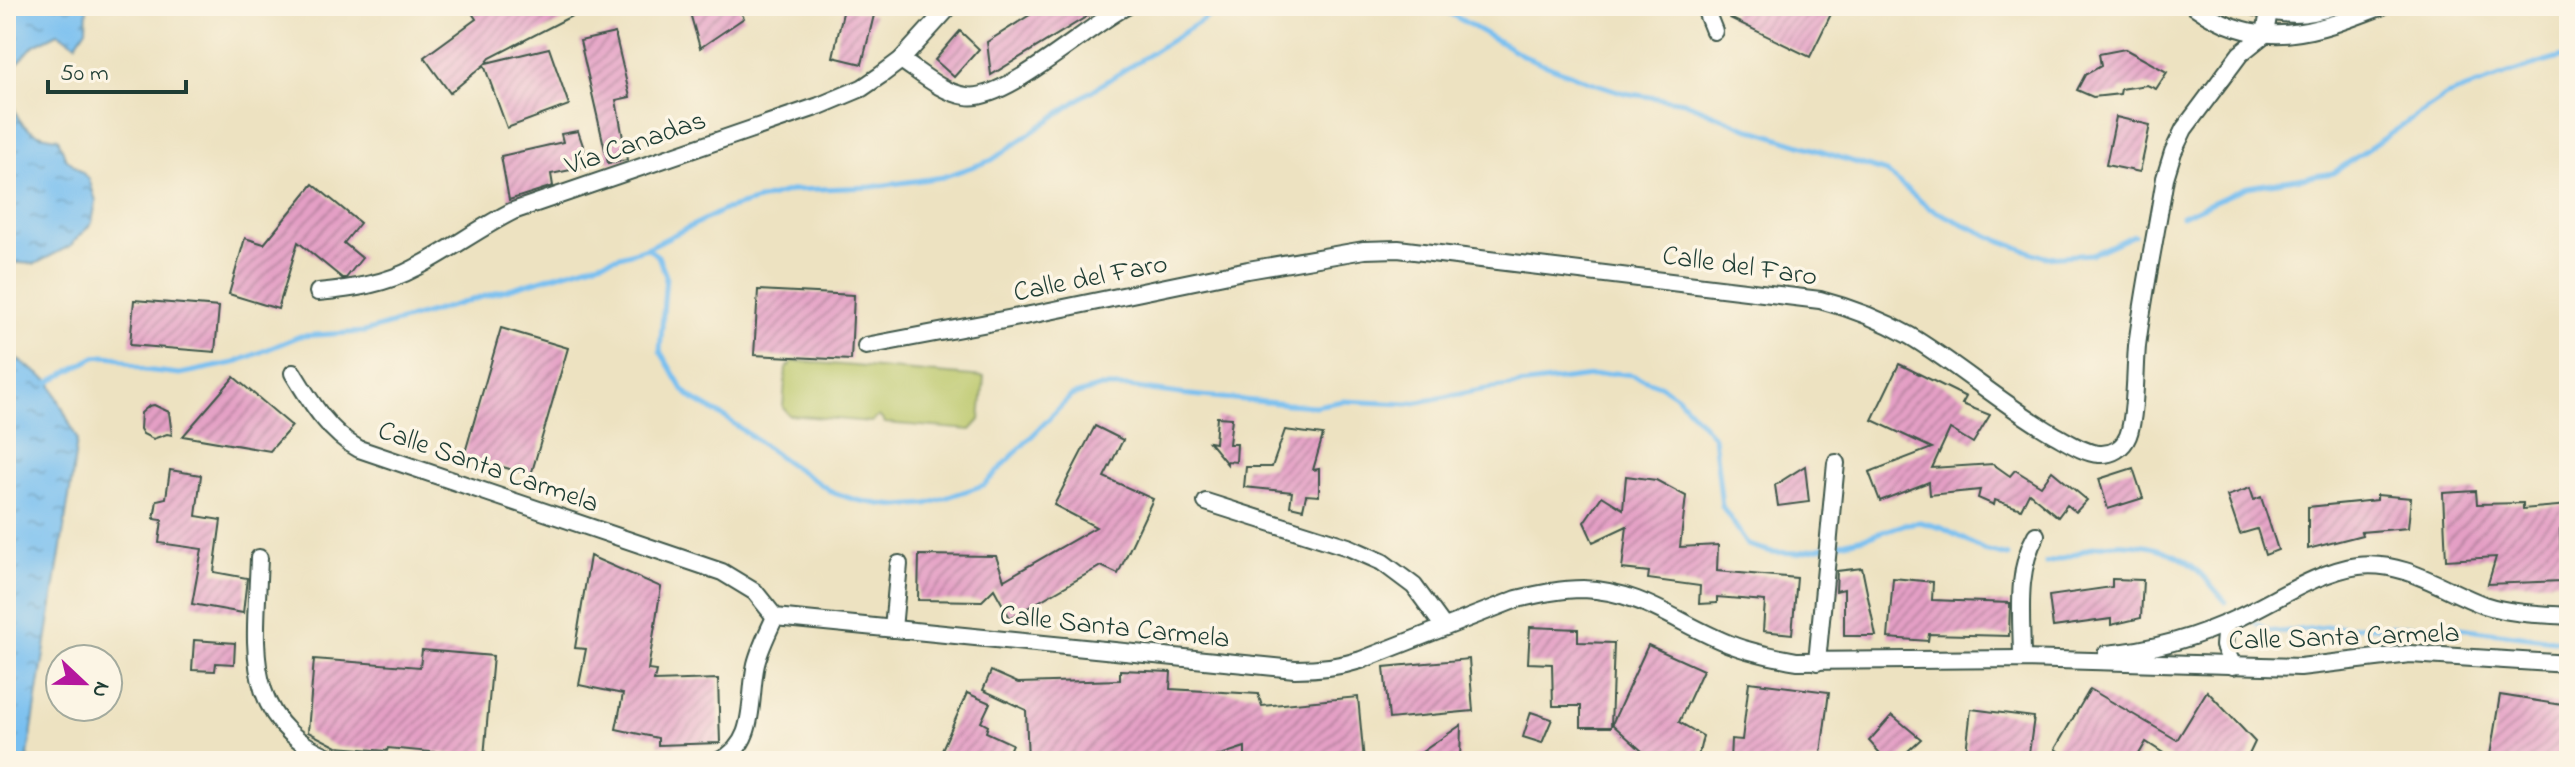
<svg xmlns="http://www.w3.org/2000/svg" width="2575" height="767" font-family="'Indie Flower',sans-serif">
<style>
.garden{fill:#b9c668;stroke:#6c824e;stroke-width:2}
.water{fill:url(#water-ripples);stroke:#4c7e92;stroke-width:2}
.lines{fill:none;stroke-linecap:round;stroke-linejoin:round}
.stream{stroke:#78bff0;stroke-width:5}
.building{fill:url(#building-hatch)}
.minor-casing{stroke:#3e5649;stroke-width:20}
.minor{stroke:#fff;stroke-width:16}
.labels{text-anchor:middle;stroke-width:7;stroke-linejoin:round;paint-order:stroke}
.street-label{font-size:28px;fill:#1f3d34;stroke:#fcf5e5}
</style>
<defs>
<pattern id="water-ripples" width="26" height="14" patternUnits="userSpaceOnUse" patternTransform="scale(2)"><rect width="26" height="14" fill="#78bff0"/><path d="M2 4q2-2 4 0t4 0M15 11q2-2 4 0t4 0" fill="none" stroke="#629cc3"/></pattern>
<pattern id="building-hatch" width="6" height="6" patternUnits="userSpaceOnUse" patternTransform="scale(2)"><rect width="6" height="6" fill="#e49fc5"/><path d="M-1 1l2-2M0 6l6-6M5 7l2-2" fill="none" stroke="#b883a1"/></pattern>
</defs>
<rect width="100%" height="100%" fill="#fcf5e5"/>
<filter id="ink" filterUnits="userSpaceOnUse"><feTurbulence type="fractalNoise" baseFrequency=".0125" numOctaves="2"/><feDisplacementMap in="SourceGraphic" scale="16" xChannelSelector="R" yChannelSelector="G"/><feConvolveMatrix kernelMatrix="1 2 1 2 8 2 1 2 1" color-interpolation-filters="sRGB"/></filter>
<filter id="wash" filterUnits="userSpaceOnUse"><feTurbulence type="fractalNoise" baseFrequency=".006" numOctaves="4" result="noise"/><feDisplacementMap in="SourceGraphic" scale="32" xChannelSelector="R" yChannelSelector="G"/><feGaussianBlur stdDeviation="1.8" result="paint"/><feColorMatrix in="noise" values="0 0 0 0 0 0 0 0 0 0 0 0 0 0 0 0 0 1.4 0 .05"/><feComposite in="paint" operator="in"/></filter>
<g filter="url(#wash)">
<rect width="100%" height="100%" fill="#ede2c1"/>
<!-- garden -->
<path class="garden" d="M794,361l190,16 -4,43 -9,10 -86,-7 -6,-7 -8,6 -82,-7 -6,-7 3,-40z"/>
<!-- water -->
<g class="water">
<path d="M6,6h81l-1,23 -10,15 -18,-11 -24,12 -25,28c3,36 5,61 49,65l7,19 24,22 7,22 -4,22 -22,23 -35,18 -29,-2z"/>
<path d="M6,351l44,31 27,57 -5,39 -45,283h-21z"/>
</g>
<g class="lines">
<!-- stream -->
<g class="stream">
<path d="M1437,6l89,51 62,24 36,12 60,9 60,25 142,45 43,36 69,32 47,17 47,-3 42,-19"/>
<path d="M2182,216l65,-29 86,-14 113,-77 76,-27 47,-14"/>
<path d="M647,248l11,8 8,20 -6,75 24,40 12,10 30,17 62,45 46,30 22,7 23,4 20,2 28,-2 57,-19 87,-89 30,-9h28l51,7 107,10 28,2 28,-5 65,3 78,-15 129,-16 17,2 28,10 17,11 37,41 8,69 26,39 24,7 25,1 67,-15 42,-14 14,-2 22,6 42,22 24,6"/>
<path d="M50,382l45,-25 10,-1 11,1 28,13 36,4 54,-11 66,-27 64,-4 283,-84 79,-39 68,-19 77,-3 72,-10 49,-17 93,-65 140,-89"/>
<path d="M2046,563c17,-3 32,-11 48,-16 32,-8 77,-1 102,22 11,10 20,22 30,33"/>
<path d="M2256,623l11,7 12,2 48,-5 117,-1 125,16"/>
</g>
</g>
<g id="blocks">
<!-- building -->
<g class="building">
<path d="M485,6h106l-101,52 -4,5 63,-15 20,57 -62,23 -23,-63 -34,28 -26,-36 52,-38 -4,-6z"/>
<path d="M688,6h49l7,12 -44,30z"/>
<path d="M1044,6h60l-113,69 -4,-33z"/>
<path d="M1736,6h99l-25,51 -80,-39z"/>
<path d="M844,8l30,7 -12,49 -29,-7z"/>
<path d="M960,31l19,18 -25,28 -19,-17z"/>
<path d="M615,33l15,64 -14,3 11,60 -19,3 -28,-122z"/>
<path d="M2125,49l42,23 -11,17 -9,-4 -26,4 -1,5 -27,3 -16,-7 8,-15 16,-9 -2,-12z"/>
<path d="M2116,117l34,8 -10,47 -34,-7z"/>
<path d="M578,131l12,35 -39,8 2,12 -44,14 -8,-44 62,-14 -2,-8z"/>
<path d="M313,184l47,39 -16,20 18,15 -16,20h-4l-44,-36 -20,67 -49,-15 16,-56 19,6z"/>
<path d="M758,290l96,5 -3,65 -97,-5z"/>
<path d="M134,300l85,7 -4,45 -85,-7z"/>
<path d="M501,328l67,20 -37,127 -67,-19z"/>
<path d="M1899,364l67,33 -4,7 28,11 -17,28 -23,-14 -18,39 61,-4 17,12 5,-6 26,16 11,-15 35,29 -11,12 -9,-7 -9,12 -29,-24 -8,16 -26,-9 -1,5 -16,-7 2,-8 -50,5 -1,-13 -49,19 -11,-29 63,-24 -60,-28z"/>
<path d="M234,377l58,49 -22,25 -87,-15z"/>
<path d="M154,405l15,7 3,23 -5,-1 -14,5 -10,-5 -3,-5 1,-16 8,-7z"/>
<path d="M1217,417l15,1 -3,26h8l-1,18 -9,-1v3l-18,-22 6,1z"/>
<path d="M1095,426l28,14 -19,37 49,22 -35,75 -17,-8 -91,52 -16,-29 -12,12 -64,-1 1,-45 77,1 8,24 92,-53 -42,-22z"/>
<path d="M1285,430l38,5 -10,35 6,-1v27l-13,-1 -3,14 -13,-3 2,-14 -48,-5 2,-20h26z"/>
<path d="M1805,466l4,36 -31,4 -3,-21z"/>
<path d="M2133,468l10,30 -35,11 -9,-30z"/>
<path d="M170,470l31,5 -5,41 25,4 -7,52 33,6 -4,35 -51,-9 10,-55 -43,-6 3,-23 -8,-1 3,-19 9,-2z"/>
<path d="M1626,476l30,4 30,16 -6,51 38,-2 -1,26 80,7 -5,56 -29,-3 2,-30 -48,-4v6l-18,1 1,-18 -52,-7 1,-7 -27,-3 5,-43 -34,16 -9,-20 18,-26 21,13z"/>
<path d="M2250,488l4,12 7,-3 17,53 -13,5 -8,-26 -17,5 -13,-38z"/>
<path d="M2476,491l1,13 46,-1v6l46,-4v26l-9,-1 2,51 -74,3 8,-27 -50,3 -3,-67z"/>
<path d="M2377,495l34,3 -3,30 -47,4 1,3 -54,14v-42l69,-7z"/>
<path d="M590,556l71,31 -13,83 8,1 -2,10 64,-2 2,64 -62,2v-7l-42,-9 7,-35 -44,-9 7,-36 -11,-1z"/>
<path d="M1862,568l14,68h-32v-47l-8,2 1,-20z"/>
<path d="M1893,578l40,4 -1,18 78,3 -1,33 -80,-2 -1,7 -40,-3z"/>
<path d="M2112,579l31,1 -2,38 -30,7v-6l-58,8 -4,-31 63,-9z"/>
<path d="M1530,627l48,2v13l36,1 -3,84h-30v-21h-28l-1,-42 -24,-1z"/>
<path d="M194,640l41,3 -1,21 -18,-1 -1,8 -23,-1z"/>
<path d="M1648,645l55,25 -24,52 24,14 -6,25h-44l-41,-37z"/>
<path d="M422,650l71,6 -9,101 -96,-9 -1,3 -50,-4 -29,-15 6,-73 106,8z"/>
<path d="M1469,659l4,52 -84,8 -5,-52z"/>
<path d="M1120,670l51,2 -1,17 88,5 4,12 96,-9 6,64h-119v-14l-43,14h-174l-2,-51 -43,-20 8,-19 27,12 102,-3z"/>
<path d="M1749,682l80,10 -9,69h-90l1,-22 11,1z"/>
<path d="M2090,689l87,51 30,-49 48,51 -9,19h-70l-30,-19 -11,19h-60l-20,-12z"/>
<path d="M967,693l23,10 -9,19 7,4 -2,6 26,12 -7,17h-50l-15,-7z"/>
<path d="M2500,695l69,11v54l-10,-1 -1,2h-69z"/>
<path d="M1971,709l63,8 -6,44h-63z"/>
<path d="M1531,712l21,7 -10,24 -19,-6z"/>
<path d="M1892,715l29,24 -24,22h-10l-18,-20z"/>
<path d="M1461,725l-1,36h-51z"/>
</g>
</g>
</g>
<g filter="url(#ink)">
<use href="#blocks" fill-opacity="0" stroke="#3e5649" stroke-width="2"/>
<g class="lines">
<!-- minor casing -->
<g class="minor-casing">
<g id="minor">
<path d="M1704,6l10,25"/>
<path d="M2194,6c68,47 119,27 189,0"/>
<path d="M2252,6c29,10 53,11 82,0"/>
<path d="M901,60c20,13 40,32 65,36 39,7 122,-71 161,-90"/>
<path d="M318,292c33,-3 68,-8 97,-24 34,-17 64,-40 98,-57l306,-105 43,-18 19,-13 20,-15 49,-54"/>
<path d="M866,346l169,-32 213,-44 116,-20 34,-1 422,51c31,8 62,20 90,36 50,30 94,70 145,99 13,7 29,18 44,19 13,1 24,-6 29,-18 8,-20 7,-67 9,-90 7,-56 19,-112 28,-168l8,-26 11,-23 56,-75 25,-20 4,-23 -1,-5"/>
<path d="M293,373c17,28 36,60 66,76l363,123 33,20 20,25 520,52c23,0 44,-2 66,-9l156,-61c22,-5 44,-10 66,-10 61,2 96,36 149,56 21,8 43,12 65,16l225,-2 278,8 110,-13 159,10"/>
<path d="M1206,502l142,45 34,15 32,24 30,41"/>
<path d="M259,558c-3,86 -21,168 81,203"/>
<path d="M2226,623l-2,23 9,20"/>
<path d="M893,629l6,-65"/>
<path d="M2106,654c47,-4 92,-17 134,-37 36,-17 79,-46 118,-51 46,-6 85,24 126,39 27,9 57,9 85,11"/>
<path d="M2022,659c0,-40 -7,-87 14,-124"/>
<path d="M1817,662l19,-199"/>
<path d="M719,761c39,-18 29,-62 37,-97 4,-16 12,-32 19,-47"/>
</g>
</g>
<!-- minor -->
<use href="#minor" class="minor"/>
</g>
</g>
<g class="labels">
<!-- street labels -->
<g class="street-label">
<text transform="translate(635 141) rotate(-19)" y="10">Vía Canadas</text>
<text transform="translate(1740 264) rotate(8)" y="10">Calle del Faro</text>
<text transform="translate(1090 276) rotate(-11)" y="10">Calle del Faro</text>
<text transform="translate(489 465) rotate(19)" y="10">Calle Santa Carmela</text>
<text transform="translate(1115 625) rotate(6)" y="10">Calle Santa Carmela</text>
<text transform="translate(2344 635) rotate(-2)" y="10">Calle Santa Carmela</text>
</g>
</g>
<!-- margin -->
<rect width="2575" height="767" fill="none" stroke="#fcf5e5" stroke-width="32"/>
<!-- north arrow -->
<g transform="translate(84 683) rotate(112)"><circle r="38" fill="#fcf5e5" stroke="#a4ab9e" stroke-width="2"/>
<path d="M0-6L14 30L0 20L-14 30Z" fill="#b5179e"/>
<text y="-12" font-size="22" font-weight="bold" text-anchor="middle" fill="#1f3d34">N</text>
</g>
<!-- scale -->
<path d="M48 80v12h138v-12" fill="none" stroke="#1f3d34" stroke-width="4"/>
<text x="60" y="80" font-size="24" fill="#1f3d34" stroke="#fcf5e5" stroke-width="6" paint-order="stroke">50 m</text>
</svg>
